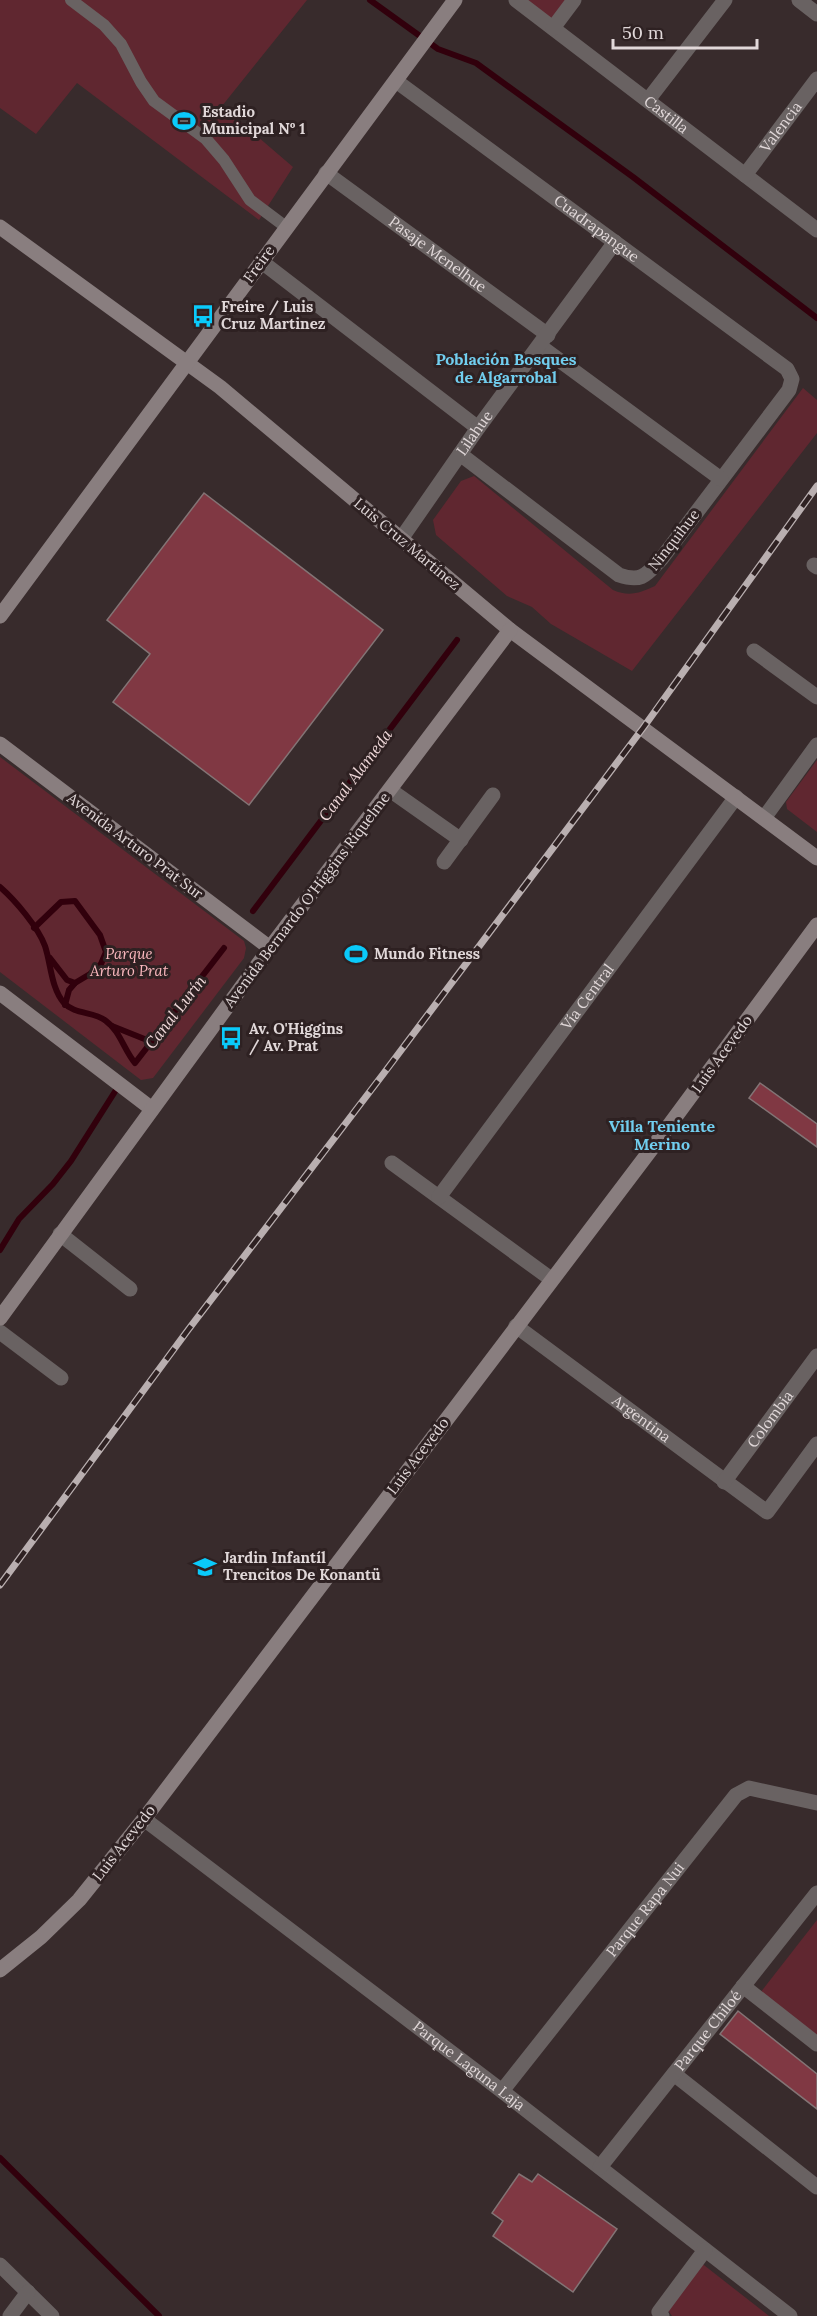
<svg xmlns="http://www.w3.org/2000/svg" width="817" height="2316" font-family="Lora,serif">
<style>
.green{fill:#602730}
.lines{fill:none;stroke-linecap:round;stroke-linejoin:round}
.stream{stroke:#31000c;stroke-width:6}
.building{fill:#803843;stroke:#837475;stroke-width:1.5}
.lane{stroke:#696262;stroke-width:12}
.street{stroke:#696262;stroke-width:15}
.secondary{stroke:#897e7f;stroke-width:15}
.rail-casing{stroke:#b9afb0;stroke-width:7}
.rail{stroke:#2e2122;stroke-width:4.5;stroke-dasharray:14;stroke-linecap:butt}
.labels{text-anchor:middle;stroke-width:6;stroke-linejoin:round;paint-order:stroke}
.poi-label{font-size:15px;font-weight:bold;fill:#e1d8d9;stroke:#2e2122;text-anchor:start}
.street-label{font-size:15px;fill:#e1d8d9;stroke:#2e2122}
.park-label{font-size:15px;font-style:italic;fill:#f9b7bd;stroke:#2e2122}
.neighbourhood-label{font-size:16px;font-weight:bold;fill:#71ceef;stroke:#2e2122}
.water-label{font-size:16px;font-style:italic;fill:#f1dadb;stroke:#2e2122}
</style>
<rect width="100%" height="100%" fill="#382b2c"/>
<!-- green -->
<g class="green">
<path d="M0,0h307l-85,106 71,61 -34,53 -182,-137 -41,51 -36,-26z"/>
<path d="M524,0h43l-16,21z"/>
<path d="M803,388l14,12v33l-185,238 -81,-47 -19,-17 -25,-11 -71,-61 -3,-15 28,-39 13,-5 139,114c16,7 27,3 42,-4z"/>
<path d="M0,757l244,184 2,7 -2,10 -91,120 -12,2 -141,-108z"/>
<path d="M817,760v72l-30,-23 -1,-7z"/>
<path d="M817,1920v117l-57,-44z"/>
<path d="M700,2262l69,54h-97l-5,-7z"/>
</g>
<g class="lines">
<!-- stream -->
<g class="stream">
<path d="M370,0l68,49 38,14 157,114 184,141"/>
<path d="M0,887c15,13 38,40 45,59 6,18 6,42 19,57 11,12 30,8 42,18 14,10 18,29 29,42l89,-115"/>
<path d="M253,911l204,-271"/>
<path d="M34,928l27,-26 14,-1 25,34 6,17 -5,12 -11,10 -15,9 -6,7 -4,15"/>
<path d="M50,958l17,22 8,3"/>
<path d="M112,1026l40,16"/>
<path d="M0,1250l19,-31 34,-35 18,-23 45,-71"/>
<path d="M0,2158l159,158"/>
</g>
</g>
<!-- building -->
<g class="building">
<path d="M204,493l179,137 -134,175 -136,-103 37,-48 -43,-34z"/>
<path d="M760,1083l57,41v23l-68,-49z"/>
<path d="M738,2011l79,63v35l-97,-75z"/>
<path d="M519,2174l13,8 6,-8 79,55 -44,63 -80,-56 10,-15 -11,-8z"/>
</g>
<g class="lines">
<!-- lane -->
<path class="lane" d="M71,0l33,25 17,19 20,38 13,19 52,38 18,21 26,40 36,27"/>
<!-- street -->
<g class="street">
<path id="s1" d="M516,0l301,230"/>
<path d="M799,0l18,14"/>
<path d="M553,28l21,-28"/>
<path id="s2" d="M396,81l391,288 5,10 -3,11 -127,168c-15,16 -19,25 -43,17l-159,-121"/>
<path d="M648,100l77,-100"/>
<path id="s3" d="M326,173l222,162"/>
<path id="s4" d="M745,175l72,-96"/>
<path d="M262,262l216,166"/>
<path d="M540,346l181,133"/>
<path id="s5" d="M401,539l77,-111 137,-186"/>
<path d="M814,565l3,2"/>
<path d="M754,651l63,46"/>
<path d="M390,790l71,50"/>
<path d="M764,818l53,-73"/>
<path d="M444,862l49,-67"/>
<path d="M392,1163l159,116"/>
<path id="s6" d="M439,1197l297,-400"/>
<path d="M60,1234l70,55"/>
<path id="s7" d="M516,1326l251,186 50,-68"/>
<path d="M0,1332l61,46"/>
<path id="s8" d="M724,1482l93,-126"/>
<path id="s9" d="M144,1819l358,272 288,225"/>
<path d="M743,1986l74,58"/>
<path d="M674,2074l143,113"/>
<path id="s10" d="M502,2091l234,-296 13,-7 68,15"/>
<path id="s11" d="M600,2167l217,-274"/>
<path d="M0,2265l52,51"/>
<path d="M10,2316l18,-24"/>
<path d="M662,2316l-3,-4 46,-62"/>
</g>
<!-- secondary -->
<g class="secondary">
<path d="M0,227l220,160 290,243 307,228"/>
<path d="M0,616l455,-616"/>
<path d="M0,744l270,204"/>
<path d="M0,993l152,116"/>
<path d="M0,1318l270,-370 240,-318"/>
<path d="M0,1970l41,-33 38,-37 65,-81 518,-684 155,-210"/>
</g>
<!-- rail casing -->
<g class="rail-casing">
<path id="rail" d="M0,1585l188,-255 196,-257 259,-345 174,-242"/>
</g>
<!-- rail -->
<use href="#rail" class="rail"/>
</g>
<!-- icons -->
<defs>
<g id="stadium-bare" transform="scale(1.8)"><path d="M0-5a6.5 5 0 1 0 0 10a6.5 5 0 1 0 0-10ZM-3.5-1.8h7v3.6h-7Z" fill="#0acafa" stroke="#2e2122" stroke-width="2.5" paint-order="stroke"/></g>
<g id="bus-bare" transform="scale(1.8)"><path d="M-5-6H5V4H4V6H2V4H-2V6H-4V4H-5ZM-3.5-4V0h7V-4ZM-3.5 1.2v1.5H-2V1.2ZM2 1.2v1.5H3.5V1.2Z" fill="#0acafa" stroke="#2e2122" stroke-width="2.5" paint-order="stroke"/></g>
<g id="school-bare" transform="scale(1.8)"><path d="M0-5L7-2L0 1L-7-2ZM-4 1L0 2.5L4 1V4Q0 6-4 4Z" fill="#0acafa" stroke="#2e2122" stroke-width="2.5" paint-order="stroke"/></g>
</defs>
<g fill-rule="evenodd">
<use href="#stadium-bare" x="184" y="121"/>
<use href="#bus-bare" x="203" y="316"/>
<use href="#stadium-bare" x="356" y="954"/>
<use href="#bus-bare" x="231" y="1038"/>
<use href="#school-bare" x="205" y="1567"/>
</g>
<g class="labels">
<!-- poi labels -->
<g class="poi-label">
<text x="202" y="117">Estadio<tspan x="202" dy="17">Municipal Nº 1</tspan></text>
<text x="221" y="312">Freire / Luis<tspan x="221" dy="17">Cruz Martinez</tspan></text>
<text x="374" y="959">Mundo Fitness</text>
<text x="249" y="1034">Av. O'Higgins<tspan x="249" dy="17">/ Av. Prat</tspan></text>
<text x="223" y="1563">Jardin Infantíl<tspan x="223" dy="17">Trencitos De Konantü</tspan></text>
</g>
<!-- street labels -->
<g class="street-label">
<text dy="5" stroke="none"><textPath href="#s1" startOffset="189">Castilla</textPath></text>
<text dy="5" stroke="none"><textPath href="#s4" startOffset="60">Valencia</textPath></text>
<text dy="5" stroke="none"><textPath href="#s2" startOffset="249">Cuadrapangue</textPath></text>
<text dy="5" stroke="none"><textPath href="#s3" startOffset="138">Pasaje Menelhue</textPath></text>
<text transform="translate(259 264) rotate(-54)" y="5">Freire</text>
<text dy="5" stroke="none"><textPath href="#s5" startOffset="129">Lilahue</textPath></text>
<text transform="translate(674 540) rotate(-52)" y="5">Ninquihue</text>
<text transform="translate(407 544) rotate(40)" y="5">Luis Cruz Martínez</text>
<text transform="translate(135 846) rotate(37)" y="5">Avenida Arturo Prat Sur</text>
<text transform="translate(307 900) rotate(-53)" y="5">Avenida Bernardo O'Higgins Riquelme</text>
<text dy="5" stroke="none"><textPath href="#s6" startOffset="249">Vía Central</textPath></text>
<text transform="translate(722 1054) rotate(-54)" y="5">Luis Acevedo</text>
<text dy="5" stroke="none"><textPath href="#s8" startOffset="78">Colombia</textPath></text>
<text dy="5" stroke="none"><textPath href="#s7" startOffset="156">Argentina</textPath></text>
<text transform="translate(418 1456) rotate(-53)" y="5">Luis Acevedo</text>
<text transform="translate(124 1843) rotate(-52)" y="5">Luis Acevedo</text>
<text dy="5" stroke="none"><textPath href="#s10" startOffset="231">Parque Rapa Nui</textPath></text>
<text dy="5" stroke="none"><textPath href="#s11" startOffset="174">Parque Chiloé</textPath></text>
<text dy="5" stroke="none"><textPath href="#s9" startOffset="408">Parque Laguna Laja</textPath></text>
</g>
<!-- park labels -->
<g class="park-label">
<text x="129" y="959">Parque<tspan x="129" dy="17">Arturo Prat</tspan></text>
</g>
<!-- neighbourhood labels -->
<g class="neighbourhood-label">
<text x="506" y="365">Población Bosques<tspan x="506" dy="18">de Algarrobal</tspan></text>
<text x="662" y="1132">Villa Teniente<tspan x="662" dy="18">Merino</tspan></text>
</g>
<!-- water labels -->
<g class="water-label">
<text transform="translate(355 775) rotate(-53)" y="6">Canal Alameda</text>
<text transform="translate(175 1012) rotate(-52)" y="6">Canal Lurín</text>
</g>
</g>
<!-- scale -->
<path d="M613 39v9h144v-9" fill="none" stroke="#e1d8d9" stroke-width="3"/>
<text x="622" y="39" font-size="18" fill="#e1d8d9" stroke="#2e2122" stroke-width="4.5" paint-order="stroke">50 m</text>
</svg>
